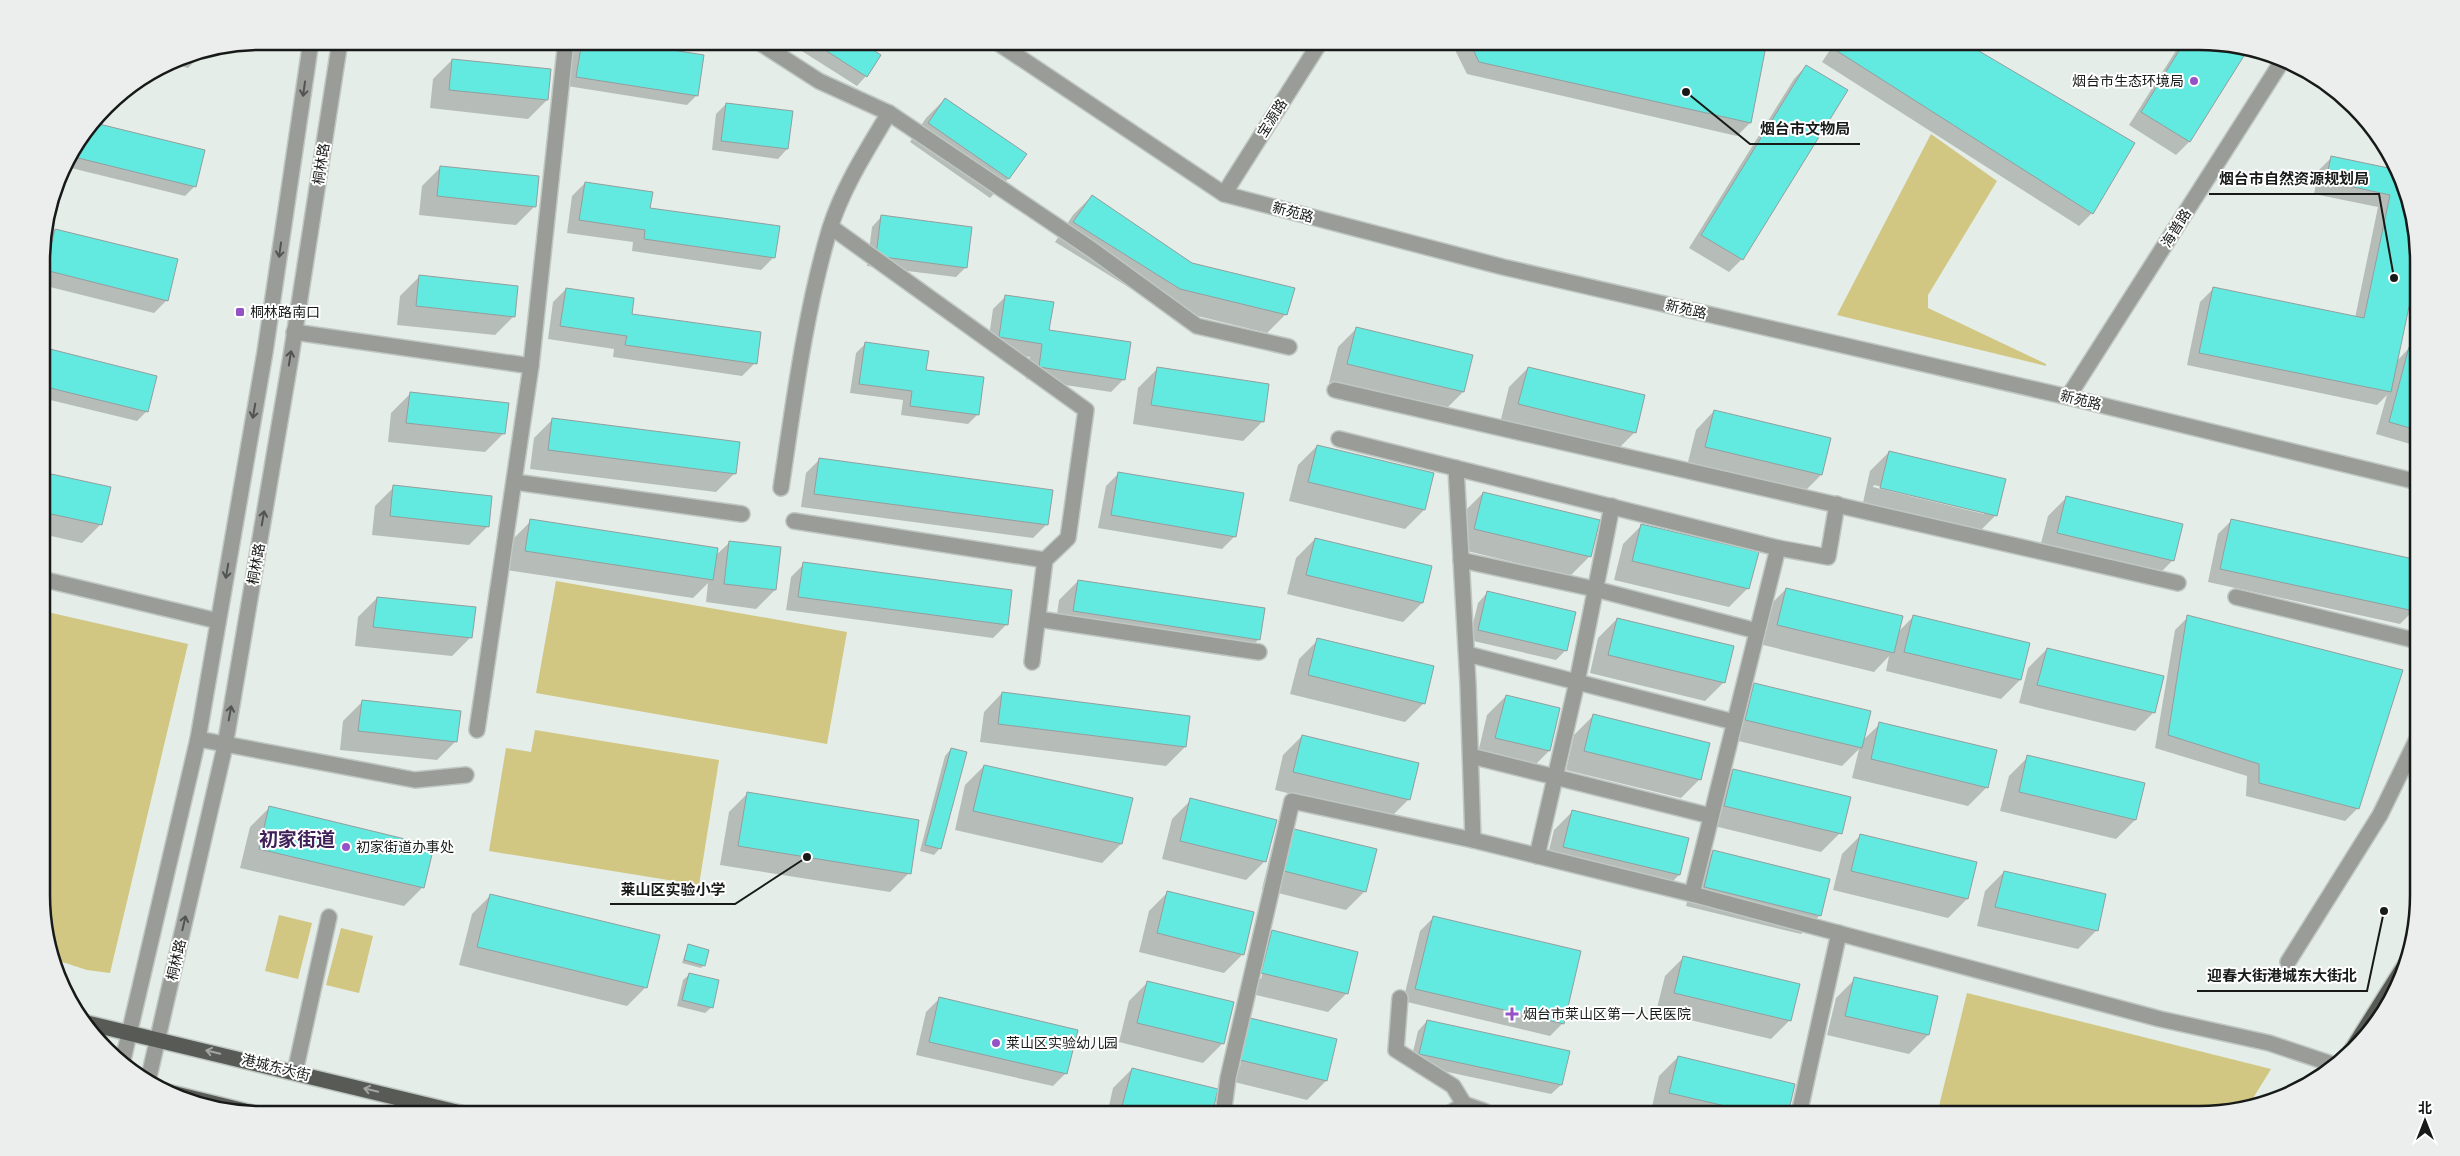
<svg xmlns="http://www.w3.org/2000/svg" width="2460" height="1156" font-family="Signika,'Noto Sans SC',sans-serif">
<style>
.green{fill:#d1c682}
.shadow{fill:#0003;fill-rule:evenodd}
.building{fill:#62eae1;stroke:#939e9d}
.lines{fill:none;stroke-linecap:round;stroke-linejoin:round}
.minor-casing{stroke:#bfc7c2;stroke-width:18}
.major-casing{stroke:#bfc7c2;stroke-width:18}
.minor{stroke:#9a9c98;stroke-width:15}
.major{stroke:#585b55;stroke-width:15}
.oneway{stroke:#525452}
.oneway2{stroke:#a3a5a2}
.poi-dot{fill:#9452c7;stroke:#fff;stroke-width:2}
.labels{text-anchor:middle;stroke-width:4;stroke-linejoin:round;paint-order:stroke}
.poi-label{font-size:14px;fill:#171a18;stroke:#fff;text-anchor:start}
.street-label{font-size:14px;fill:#171a18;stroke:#fff}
.district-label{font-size:19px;font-weight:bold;fill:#402058;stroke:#fff}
.rim{fill:none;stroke:#171a18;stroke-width:2.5}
.leader{fill:none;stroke:#171a18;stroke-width:2}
.callout-dot{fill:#171a18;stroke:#fff;stroke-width:2}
.callout-label{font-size:15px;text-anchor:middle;font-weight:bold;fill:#171a18;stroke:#fff;stroke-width:4;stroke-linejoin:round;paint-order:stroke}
</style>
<rect width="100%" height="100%" fill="#e4ede7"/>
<!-- green -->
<g class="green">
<path d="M1931,134l66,47 -69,114v13l118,56v2l-209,-51z"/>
<path d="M556,581l291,51 -20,112 -291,-51z"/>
<path d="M43,611l145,33 -78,329 -23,-3 -34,-11 -10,-35z"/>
<path d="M535,730l184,30 -20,125 -210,-34 17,-103 25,4z"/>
<path d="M279,915l33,8 -14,56 -33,-8z"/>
<path d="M341,928l32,8 -14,57 -33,-8z"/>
<path d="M1967,993l304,76 -24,39 -34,6h-276z"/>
</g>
<!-- shadow -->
<g class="shadow">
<path d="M579,41h28l90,54 -10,10 -120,-19 7,-39z"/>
<path d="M786,41h70l10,35 -9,10z"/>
<path d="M1456,41h310l-16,82 -13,13 -270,-62 -14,-28z"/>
<path d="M1836,41h124l132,172 -13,13 -257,-164z"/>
<path d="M2182,41h17l47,10 -57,91 -13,13 -47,-30z"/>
<path d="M203,53l-15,15 -19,-5 8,-5z"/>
<path d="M452,60l95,40 -19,19 -98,-11 3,-29z"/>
<path d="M1806,66l40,25 -104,168 -13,13 -40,-24 105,-169z"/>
<path d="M945,99l80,55 -17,25 -18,19 -80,-56 16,-24z"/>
<path d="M726,104l61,45 -9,10 -66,-9 4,-36z"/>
<path d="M94,124l101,62 -10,10 -122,-30z"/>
<path d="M2332,157l66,14 4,6 15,56 -20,128 12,-13 8,3v95l-41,-12 11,-39 -10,10 -190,-40 13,-63 13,-13 142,29 23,-111 -64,-13 5,-24z"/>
<path d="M441,167l94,39 -19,19 -97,-10 3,-29z"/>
<path d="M585,183l64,26 125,48 -13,13 -129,-19 1,-9 -66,-9 5,-37z"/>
<path d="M1092,196l99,68 95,50 -19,19 -106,-26 -106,-65 18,-27z"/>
<path d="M881,217l85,50 -10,10 -89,-11 5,-39z"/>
<path d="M55,230l112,70 -13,13 -112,-28v-38z"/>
<path d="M419,277l95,39 -19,19 -98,-10 3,-29z"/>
<path d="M566,289l64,26 125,48 -13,13 -129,-19 1,-8 -66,-10 5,-37z"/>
<path d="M1006,296l42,35 76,48 -13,13 -85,-13 4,-22 -43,-7 6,-41z"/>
<path d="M1357,328l106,64 -19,19 -115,-28 9,-36z"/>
<path d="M865,344l60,27 53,43 -10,10 -67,-9 2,-15 -53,-7 6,-40z"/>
<path d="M42,349l114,28 -9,34 -10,10 -95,-23z"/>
<path d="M1528,368l107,64 -19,19 -116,-28 9,-36z"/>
<path d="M1157,369l105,53 -19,19 -110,-17 5,-36z"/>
<path d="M410,394l94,39 -19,19 -97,-10 3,-29z"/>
<path d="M1714,411l107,64 -19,19 -115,-28 9,-36z"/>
<path d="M553,419l182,54 -19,19 -186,-23 4,-31z"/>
<path d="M1317,446l107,64 -19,19 -116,-28 9,-36z"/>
<path d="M1889,452l107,63 -19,19 -115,-27 8,-36zM1874,485l110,27v2l-111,-27z"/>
<path d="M819,460l227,65 -13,13 -232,-31 5,-34z"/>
<path d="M42,473l59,51 -19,19 -40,-9z"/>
<path d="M1119,473l116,63 -13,13 -124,-21 8,-42z"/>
<path d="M394,487l94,39 -19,19 -97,-10 3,-29z"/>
<path d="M1483,493l115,28 -9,36 -19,19 -115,-28 9,-36z"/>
<path d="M2067,497l106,63 -19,19 -115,-28 9,-35z"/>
<path d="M531,521l184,35 15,-14 45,48 -19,19 -50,-7 2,-19 -15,15 -186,-28 5,-30z"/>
<path d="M2231,521l182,90 -13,13 -192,-42 10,-48z"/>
<path d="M1642,525l106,63 -19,19 -115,-27 9,-36z"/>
<path d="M1315,539l116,28 -9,36 -19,19 -116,-28 9,-36z"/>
<path d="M804,564l207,28 -5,33 -13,13 -207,-28 5,-33z"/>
<path d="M1078,581l181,58 -19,19 -185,-28 4,-30z"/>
<path d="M1786,589l112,43 16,-16 106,64 -19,19 -115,-28 3,-15 -15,16 -115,-28 8,-36z"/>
<path d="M1487,593l79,57 -10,10 -87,-20 9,-37z"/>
<path d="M377,598l94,39 -19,19 -97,-10 3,-29z"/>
<path d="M2188,617l170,191 -13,13 -99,-25 1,-20 -92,-28 20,-118z"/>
<path d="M1617,619l107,63 -19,19 -115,-28 8,-35z"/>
<path d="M1318,640l106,63 -19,19 -115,-28 9,-35z"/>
<path d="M2047,649l107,63 -19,19 -116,-28 9,-35z"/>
<path d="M1754,684l108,57 18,-17 107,63 -19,19 -116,-28 7,-29 -17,17 -116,-28 9,-35z"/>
<path d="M1002,693l183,54 -19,19 -186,-24 4,-30z"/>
<path d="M1506,696l53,13 -10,42 -19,19 -53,-13 10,-42z"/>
<path d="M362,702l94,39 -19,19 -97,-10 3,-29z"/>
<path d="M1593,716l107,63 -19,19 -115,-28 8,-35z"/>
<path d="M1302,736l107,63 -19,19 -115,-28 8,-35z"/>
<path d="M951,749l-11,99 -6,7 -14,-4 25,-95z"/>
<path d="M2028,757l115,27 -8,36 -19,19 -116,-28 9,-35z"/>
<path d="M984,766l137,78 -19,19 -147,-33 10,-45z"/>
<path d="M1734,770l106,63 -19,19 -115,-28 9,-35z"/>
<path d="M748,793l161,80 -19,19 -170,-27 9,-53z"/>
<path d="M1191,800l74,61 -19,19 -84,-21 10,-40z"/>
<path d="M269,808l154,79 -19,19 -164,-38 10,-41z"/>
<path d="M1573,811l106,64 -19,19 -115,-28 9,-36z"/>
<path d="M1291,829l74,62 -19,19 -84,-21 10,-41z"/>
<path d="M1861,835l106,64 -19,19 -115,-28 9,-36z"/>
<path d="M1713,852l107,63 -19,19 -115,-28 8,-35z"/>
<path d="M2004,872l93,58 -19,19 -101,-23 8,-35z"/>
<path d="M1168,892l75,62 -19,19 -85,-21 10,-41z"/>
<path d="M491,895l155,92 -19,19 -168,-41 13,-51z"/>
<path d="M1433,918l130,105 -13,13 -147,-35 17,-70z"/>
<path d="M1272,932l75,61 -19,19 -85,-20 10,-41zM1265,952h3l-7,27 -3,-1z"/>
<path d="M688,945l16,20 -3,3 -19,-5z"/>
<path d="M1684,957l106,63 -19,19 -115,-27 9,-36z"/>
<path d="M690,974l22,33 -7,6 -28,-7 6,-26z"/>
<path d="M1855,979l82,18 -9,38 -19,19 -82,-19 9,-37z"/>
<path d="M1148,982l85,21 -11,41 -19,19 -84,-21 10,-41z"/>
<path d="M939,999l127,74 -13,13 -137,-31 10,-43z"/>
<path d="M1251,1019l85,21 -10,41 -19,19 -85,-21 10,-41zM1244,1040h2l-6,26h-3z"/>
<path d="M1427,1021l134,64 -10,9 -141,-30 8,-33z"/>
<path d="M1678,1057l116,28 -7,29h-124l-12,-3 8,-35z"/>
<path d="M1132,1069l79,46h-104l6,-27z"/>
<path d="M1828,1108l28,6h-35z"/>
</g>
<!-- building -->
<g class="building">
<path d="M582,41h33l89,14 -6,41 -122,-19z"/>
<path d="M811,41h48l22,14 -14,22z"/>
<path d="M1469,41h298l-16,82 -272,-61z"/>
<path d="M1839,41h123l173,102 -42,71 -259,-165z"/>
<path d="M2185,41h14l48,10 -57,91 -49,-30z"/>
<path d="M452,59l99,10 -3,31 -99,-10z"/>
<path d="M1806,65l42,25 -105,170 -42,-25z"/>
<path d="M945,98l82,56 -18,25 -81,-56z"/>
<path d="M726,103l67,8 -5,38 -67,-8z"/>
<path d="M95,123l110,27 -9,37 -126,-31z"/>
<path d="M2331,156l67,14 4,7 15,56v36l-26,123 -192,-39 14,-66 151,31 26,-123 -64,-14z"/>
<path d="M440,166l99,10 -3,31 -99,-11z"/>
<path d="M585,182l68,10 -3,16 130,18 -5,32 -131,-19 1,-9 -66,-10z"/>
<path d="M1092,195l100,68 103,25 -8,27 -107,-26 -107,-67z"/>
<path d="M881,215l91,12 -5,41 -91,-12z"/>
<path d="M55,229l123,30 -10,42 -123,-31z"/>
<path d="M419,275l99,11 -3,31 -99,-11z"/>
<path d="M566,288l68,10 -2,16 129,18 -4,32 -132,-19 2,-9 -67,-10z"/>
<path d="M1005,295l49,7 -5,28 82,12 -6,38 -86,-13 3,-23 -43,-7z"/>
<path d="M1356,327l117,28 -9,37 -117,-28z"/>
<path d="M865,342l64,9 -3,19 58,7 -5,38 -69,-9 2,-15 -53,-7z"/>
<path d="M42,347l115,29 -9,36 -106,-26z"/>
<path d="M2409,347l8,3v80l-28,-8z"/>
<path d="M1157,367l112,17 -5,38 -113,-17z"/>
<path d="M1528,367l117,28 -9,38 -118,-29z"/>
<path d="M410,392l99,11 -4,31 -99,-11z"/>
<path d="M1714,410l117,28 -9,37 -117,-28z"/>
<path d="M552,418l188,24 -4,32 -188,-24z"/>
<path d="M1317,445l117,28 -9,37 -117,-28z"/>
<path d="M1889,451l117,28 -9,37 -117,-28z"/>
<path d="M819,458l234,32 -5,35 -234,-31z"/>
<path d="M42,472l69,15 -9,38 -60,-13z"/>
<path d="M1118,472l126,21 -8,44 -125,-22z"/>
<path d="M393,485l99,11 -3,31 -99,-11z"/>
<path d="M1483,492l117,28 -9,37 -117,-28z"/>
<path d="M2066,496l117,28 -9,37 -117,-28z"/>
<path d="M530,519l188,29 -5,32 -188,-29z"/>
<path d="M2231,519l187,41v33l-4,18 -194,-42z"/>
<path d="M1641,524l118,28 -10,37 -117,-28z"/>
<path d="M1315,538l117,28 -9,37 -117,-28z"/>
<path d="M729,541l52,6 -5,43 -52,-6z"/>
<path d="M803,562l209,28 -4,35 -210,-28z"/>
<path d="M1078,580l187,28 -5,32 -187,-29z"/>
<path d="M1786,588l117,28 -9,37 -117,-28z"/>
<path d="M1487,591l89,21 -9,39 -89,-21z"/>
<path d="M377,597l99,10 -4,31 -99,-11z"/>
<path d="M1913,615l117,28 -9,37 -117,-28z"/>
<path d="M2187,615l216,55 -44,139 -100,-26v-19l-91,-29z"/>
<path d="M1617,618l117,28 -9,37 -117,-28z"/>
<path d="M1317,638l117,28 -9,38 -117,-29z"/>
<path d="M2047,648l117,28 -9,37 -118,-28z"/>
<path d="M1754,683l117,28 -9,37 -117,-28z"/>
<path d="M1002,692l188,24 -4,31 -188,-23z"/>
<path d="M1506,695l54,13 -10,43 -55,-13z"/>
<path d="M362,700l99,11 -4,31 -99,-11z"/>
<path d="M1593,714l117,29 -9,37 -117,-29z"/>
<path d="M1879,722l118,28 -9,38 -117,-29z"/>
<path d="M1302,735l117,28 -9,37 -117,-28z"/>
<path d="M951,748l16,4 -26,97 -16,-4z"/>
<path d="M2027,755l118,28 -9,37 -117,-28z"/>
<path d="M984,765l149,33 -11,46 -149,-33z"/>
<path d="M1733,769l118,28 -9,37 -118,-28z"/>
<path d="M747,792l172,28 -8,54 -173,-28z"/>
<path d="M1190,798l87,22 -11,42 -86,-21z"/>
<path d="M269,806l165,40 -10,42 -165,-39z"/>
<path d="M1572,810l117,28 -9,37 -117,-28z"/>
<path d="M1290,828l87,21 -11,43 -86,-22z"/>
<path d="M1860,834l117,28 -9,37 -117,-28z"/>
<path d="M1713,850l117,29 -9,37 -117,-29z"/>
<path d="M2004,871l102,23 -8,37 -103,-24z"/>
<path d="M1167,891l87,21 -10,43 -87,-22z"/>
<path d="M490,894l170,41 -13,53 -170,-41z"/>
<path d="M1433,916l148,35 -17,73 -149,-35z"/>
<path d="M1272,930l86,22 -10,42 -87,-21z"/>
<path d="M688,944l21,6 -4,16 -21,-6z"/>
<path d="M1683,956l117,28 -9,37 -117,-28z"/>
<path d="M689,973l30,7 -6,28 -31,-8z"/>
<path d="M1854,977l84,19 -9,39 -84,-19z"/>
<path d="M1147,981l87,21 -10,42 -87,-21z"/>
<path d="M939,997l139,33 -11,44 -138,-32z"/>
<path d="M1250,1018l87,21 -10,42 -87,-21z"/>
<path d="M1427,1020l143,31 -8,34 -143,-31z"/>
<path d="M1678,1056l117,28 -7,30h-28l-91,-21z"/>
<path d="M1132,1068l86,21 -6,26h-71l-20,-5z"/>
<path d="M1827,1107l34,7h-35z"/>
</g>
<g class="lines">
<!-- minor casing -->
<g class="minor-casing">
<g id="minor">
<path d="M757,41l62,40 70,32 202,136 106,77 92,21"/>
<path d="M995,41l229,153 279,73 565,130 350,85"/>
<path d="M1224,194l97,-153"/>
<path d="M831,227l255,183 -18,128 -23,22 -13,102"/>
<path d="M294,332l237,34"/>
<path d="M1335,390l843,193"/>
<path d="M2068,397l216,-339"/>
<path d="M1339,439l439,109 50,9 9,-53"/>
<path d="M1456,468l12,216 5,156"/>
<path d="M515,482l227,32"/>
<path d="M781,488c13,-87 24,-176 49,-260 13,-41 37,-78 59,-115"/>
<path d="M794,521l251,39"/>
<path d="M1461,560l134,29 162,42"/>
<path d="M42,579l176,42"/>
<path d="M2236,597l182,44"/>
<path d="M1038,619l221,33"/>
<path d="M1467,654l267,68"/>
<path d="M477,730l54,-364 35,-325"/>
<path d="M198,739l217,41 51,-5"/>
<path d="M1471,756l240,60"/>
<path d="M1537,856l40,-174 35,-176"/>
<path d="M1692,894l86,-346"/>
<path d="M2288,962l92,-147 38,-78"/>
<path d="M1400,998l-4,52 57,36 11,18"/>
<path d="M122,1064l76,-325 67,-387 46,-311"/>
<path d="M295,1072l34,-155"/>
<path d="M148,1081l77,-335 66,-390 49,-315"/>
<path d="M1449,1114l15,-10 20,7 2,3"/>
<path d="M1661,1114h2"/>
<path d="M1799,1114l40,-181"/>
<path d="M1223,1115l5,-37 64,-277 181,39 219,54 468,125 109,24 66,22"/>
</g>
</g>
<!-- major casing -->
<g class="major-casing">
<g id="major">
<path d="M83,1022l386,93"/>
<path d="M2351,1051l54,-86"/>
<path d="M164,1091l97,24"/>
</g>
</g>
<!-- minor -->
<use href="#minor" class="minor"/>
<!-- major -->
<use href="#major" class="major"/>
</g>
<!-- one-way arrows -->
<defs><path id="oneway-shaft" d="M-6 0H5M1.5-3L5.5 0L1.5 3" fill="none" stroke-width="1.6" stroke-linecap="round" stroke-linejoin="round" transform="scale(1.25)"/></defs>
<g class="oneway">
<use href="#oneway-shaft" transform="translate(304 89) rotate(98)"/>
<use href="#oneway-shaft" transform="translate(280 250) rotate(98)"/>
<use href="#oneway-shaft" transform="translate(290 358) rotate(-81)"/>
<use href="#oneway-shaft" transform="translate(254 411) rotate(100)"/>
<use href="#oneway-shaft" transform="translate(263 518) rotate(-80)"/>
<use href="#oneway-shaft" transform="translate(227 571) rotate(100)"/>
<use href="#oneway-shaft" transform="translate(230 713) rotate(-80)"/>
<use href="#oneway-shaft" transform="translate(184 923) rotate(-77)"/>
</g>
<g class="oneway2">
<use href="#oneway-shaft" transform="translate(213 1052) rotate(-166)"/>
<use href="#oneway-shaft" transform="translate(371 1090) rotate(-166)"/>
</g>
<!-- markers -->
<g class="poi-dot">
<circle cx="2194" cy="81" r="5"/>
<rect x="235" y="307" width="10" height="10" rx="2.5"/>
<circle cx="346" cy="847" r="5"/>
<path d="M1509.5 1006.5h5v5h5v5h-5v5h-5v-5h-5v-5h5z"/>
<circle cx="996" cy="1043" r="5"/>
</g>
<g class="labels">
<!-- poi labels -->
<g class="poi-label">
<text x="2184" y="86" text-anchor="end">烟台市生态环境局</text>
<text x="250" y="317">桐林路南口</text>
<text x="356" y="852">初家街道办事处</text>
<text x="1523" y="1019">烟台市莱山区第一人民医院</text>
<text x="1006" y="1048">莱山区实验幼儿园</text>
</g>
<!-- street labels -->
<g class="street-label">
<text transform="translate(1272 118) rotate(-58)" y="5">宝源路</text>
<text transform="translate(321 164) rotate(-81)" y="5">桐林路</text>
<text transform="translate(1293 212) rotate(15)" y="5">新苑路</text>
<text transform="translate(2176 228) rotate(-58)" y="5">海普路</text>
<text transform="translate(1686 309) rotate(13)" y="5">新苑路</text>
<text transform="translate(2081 400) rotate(14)" y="5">新苑路</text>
<text transform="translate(256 564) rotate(-80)" y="5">桐林路</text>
<text transform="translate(176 960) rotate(-77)" y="5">桐林路</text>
<text transform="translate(276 1067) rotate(14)" y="5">港城东大街</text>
</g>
<!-- district labels -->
<g class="district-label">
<text x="297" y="846">初家街道</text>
</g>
</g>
<!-- crop -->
<path d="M0 0H2460V1156H0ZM261 50H2199A211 211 0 0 1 2410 261V895A211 211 0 0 1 2199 1106H261A211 211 0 0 1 50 895V261A211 211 0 0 1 261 50Z" fill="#eceded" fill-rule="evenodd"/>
<path class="rim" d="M261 50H2199A211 211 0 0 1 2410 261V895A211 211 0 0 1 2199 1106H261A211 211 0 0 1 50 895V261A211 211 0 0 1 261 50Z"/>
<!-- callouts -->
<path class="leader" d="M1686 92L1750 144H1860M2394 278L2379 194H2209M807 857L735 904H610M2384 911L2367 991H2197"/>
<g class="callout-dot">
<circle cx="1686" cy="92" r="5"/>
<circle cx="2394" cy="278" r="5"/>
<circle cx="807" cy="857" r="5"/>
<circle cx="2384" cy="911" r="5"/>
</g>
<g class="callout-label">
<text x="1805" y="134">烟台市文物局</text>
<text x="2294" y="184">烟台市自然资源规划局</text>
<text x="673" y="895">莱山区实验小学</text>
<text x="2282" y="981">迎春大街港城东大街北</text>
</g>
<!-- north arrow -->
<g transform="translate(2425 1121)" stroke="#ffffff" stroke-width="4" paint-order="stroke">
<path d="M0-4L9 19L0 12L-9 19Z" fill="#171a18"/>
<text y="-8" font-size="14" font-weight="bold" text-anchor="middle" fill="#171a18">北</text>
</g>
</svg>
